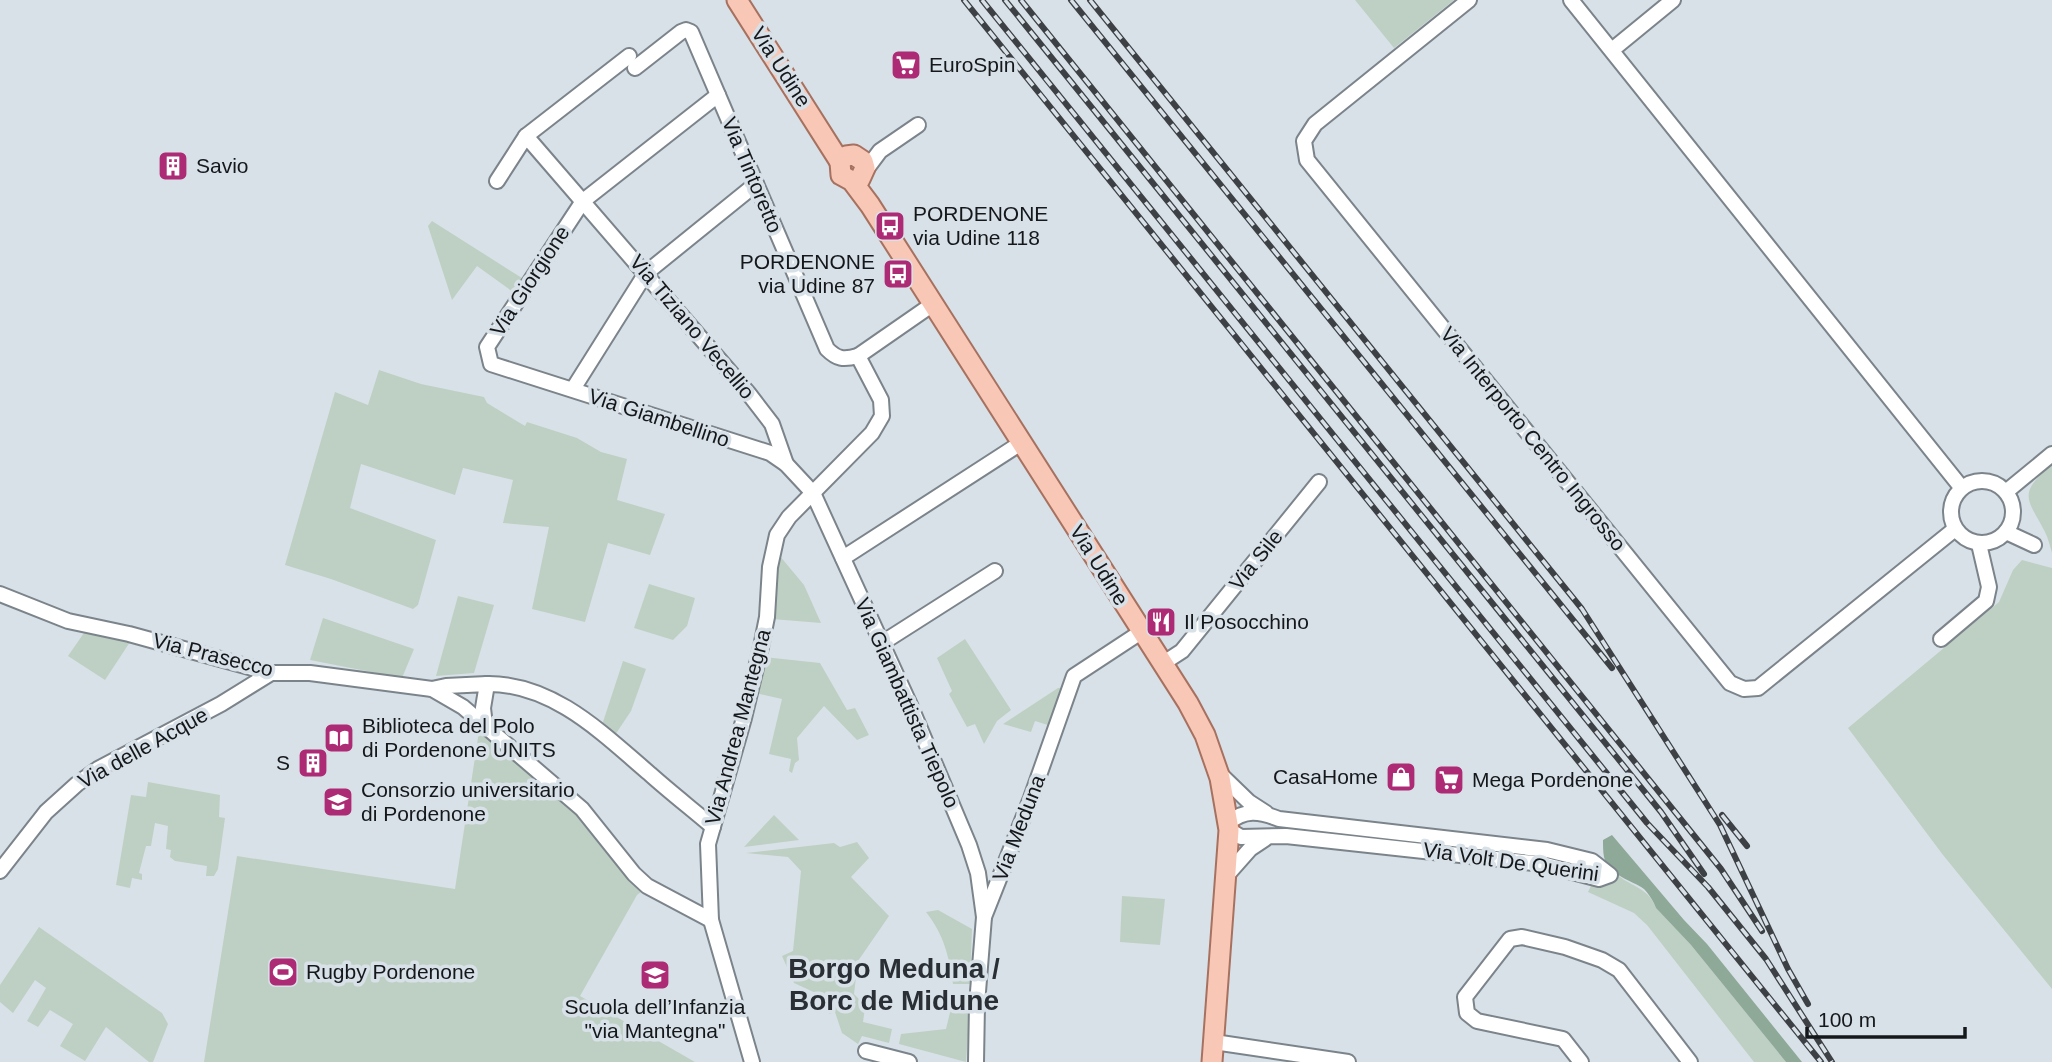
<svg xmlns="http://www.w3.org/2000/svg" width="2052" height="1062" font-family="Arial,sans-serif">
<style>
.green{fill:#bed0c3}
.forest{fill:#8ea997}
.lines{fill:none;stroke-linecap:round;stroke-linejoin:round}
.minor-casing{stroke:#7c848b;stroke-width:18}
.major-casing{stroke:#a77160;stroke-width:23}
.minor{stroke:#fff;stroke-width:14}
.major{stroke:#f9c7b6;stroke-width:19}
.rail-casing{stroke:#3d4145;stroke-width:6}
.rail{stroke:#d8e1e8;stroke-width:3.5;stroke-dasharray:10;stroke-linecap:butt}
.labels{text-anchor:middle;stroke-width:7;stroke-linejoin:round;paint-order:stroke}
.poi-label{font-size:21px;fill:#15181b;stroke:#d8e1e8;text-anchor:start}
.street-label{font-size:21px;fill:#15181b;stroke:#d8e1e8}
.district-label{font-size:28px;font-weight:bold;fill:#292f35;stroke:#d8e1e8}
</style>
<rect width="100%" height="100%" fill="#d8e1e8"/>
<!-- green -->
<g class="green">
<path d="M1355,0h99l-60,48z"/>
<path d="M432,221l90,57 -9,14 -36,-26 -25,34 -24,-74z"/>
<path d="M379,370l42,14 63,13 3,6 38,23 2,-4 50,16 24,14 26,7 -10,41 48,14 -15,41 -42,-12 -23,79 -53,-13 17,-82 -46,-4 10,-43 -50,-12 -8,27 -94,-31 -11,44 86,32 -18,65 -5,4 -82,-30 -46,-14 50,-173 33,13z"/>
<path d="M2052,465v88c-2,-7 -4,-15 -7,-21 -17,-33 -29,-38 7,-67z"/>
<path d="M779,555l25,30 17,38 -49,-4z"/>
<path d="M2022,560l30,8v421l-109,-134 -95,-127 151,-126 14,-32z"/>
<path d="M649,584l46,14 -8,28 -14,14 -39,-12z"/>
<path d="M458,596l36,9 -20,68 -38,3z"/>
<path d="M323,618l91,31 -12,29 -92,-18z"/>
<path d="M86,630l44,12 -25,38 -37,-24z"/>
<path d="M965,639l46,71 -14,11 -13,23 -9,-20 -8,3 -18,-33 3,-3 -15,-33z"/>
<path d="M764,657l56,6 27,47 8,-2 14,27 -12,5 -33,-34 -27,32 2,22 -4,3 -3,10 -3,-2 2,-12 -22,-5 13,-55 -27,-6z"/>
<path d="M623,661l23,8 -15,42 -16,24 -13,-10z"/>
<path d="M1058,688h4l-11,38 -16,-5 -4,11 -28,-8z"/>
<path d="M479,731l106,92 56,69 -4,3 -57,101 115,66h-491l33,-206 218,33z"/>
<path d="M148,782l72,13 -1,22 6,1 -7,51 -4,7h-8l1,-10 -32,-5 -5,-4 1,-7 -5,-1 2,-23 -13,-3 -4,23h-5l-7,27 3,1v6l-10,-2 -2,10 -14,-3 15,-90 15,2z"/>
<path d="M774,815l25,25 -55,7z"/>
<path d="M857,842l12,16 -18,19 38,39 -31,45 -4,33 7,7h5l-3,21 29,7 -3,14 -27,-7 -4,8 -16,-11 -7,-21 -6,2 -9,-19 -26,-12 -12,-27 11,-5 8,-80 -13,-14 -42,-4 88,-10 6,4z"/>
<path d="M1604,859c6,9 14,18 24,23 14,8 22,11 28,26l35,37 95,117h-32l-107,-137 -13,-12 -46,-21z"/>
<path d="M1122,896l43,3 -5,46 -40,-3z"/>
<path d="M938,910l34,19 -2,55h-17c-4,-28 -9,-49 -27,-72z"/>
<path d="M39,927l123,86 6,11 -15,38h-4l-43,-35 -21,34 -25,-15 13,-22 -23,-14 -12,17 -11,-6 19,-33 -11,-8 -22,33 -13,-11v-17z"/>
<path d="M971,995l-5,67 -67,-18 2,-10 45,-5 8,-33z"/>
</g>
<!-- forest -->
<path class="forest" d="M1612,835l72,85 23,24 95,118h-16l-95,-117 -35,-37c-2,-6 -7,-14 -12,-19 -12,-9 -35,-13 -40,-32 -1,-5 -1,-12 -1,-17z"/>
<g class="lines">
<!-- minor casing -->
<g class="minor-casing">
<g id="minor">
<path d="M1469,0l-154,124 -11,17 3,19 423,523 14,6 14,-1 197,-159"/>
<path d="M1571,0l390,487"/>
<path d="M1612,50l61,-50"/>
<path d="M629,56l-103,80 223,258 23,30 14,40"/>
<path d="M635,68l46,-36 5,-2 5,2 136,317c10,10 16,11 31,7"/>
<path d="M718,95l-135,106 -96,146 4,17 279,89 16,11 27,29 97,212 59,140 9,28 6,44"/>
<path d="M865,171l15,-20 38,-26"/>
<path d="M497,181l29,-45"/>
<path d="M573,389l73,-116 110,-89"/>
<circle cx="1982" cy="512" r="31"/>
<path d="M2007,491l45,-37"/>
<path d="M2006,532l28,13"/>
<path d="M843,558l178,-115"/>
<path d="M0,594l68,27 61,13 142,39h39l122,16 31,18 119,102 52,65 13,12 64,34"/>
<path d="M1941,639l45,-38 3,-14 -10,-43"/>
<path d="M882,643l113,-72"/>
<path d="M1162,664l20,-13 137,-169"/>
<path d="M487,684c66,-1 116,50 163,90 20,18 42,35 63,53"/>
<path d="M432,689l14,-3 41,-2 -4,24 2,17"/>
<path d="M1220,774l29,28 17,11"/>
<path d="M1228,823c17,-14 31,-12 51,-4l268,31 45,11 18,14 -11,4 -57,-15 -256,-28 -45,1 -12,-7"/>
<path d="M0,871l46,-59 31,-28 21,-15 123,-65 50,-31"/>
<path d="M1227,875l23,-26 15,-10"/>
<path d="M1214,1042l134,20"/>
<path d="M866,1051l43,11"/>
<path d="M752,1062l-41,-142 -3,-76 36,-126 17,-71 6,-30 3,-50 7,-32 12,-18 83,-84 10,-17 -1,-16 -23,-44 75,-52"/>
<path d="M976,1062l1,-58 7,-87 47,-119 43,-122 67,-44"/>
<path d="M1581,1062l-18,-23 -86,-18 -10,-8 -2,-16 45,-58 12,-2 43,10 37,13 17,10 71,92"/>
</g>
</g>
<!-- major casing -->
<g class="major-casing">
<g id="major">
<path d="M737,0l103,162"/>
<path d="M852,181l8,-2 5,-11 -2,-7 -9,-6 -8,1 -6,6 1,13 11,6 18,24 318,498 17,32 15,43 9,52 -17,232"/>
</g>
</g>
<!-- minor -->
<use href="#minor" class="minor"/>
<!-- major -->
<use href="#major" class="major"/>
<!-- rail casing -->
<g class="rail-casing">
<g id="rail">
<path d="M964,0l857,1062"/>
<path d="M982,0l665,823 61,64 58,72 66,103"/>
<path d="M1005,0l656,812 43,62"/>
<path d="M1021,0l700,869 41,62"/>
<path d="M1071,0l541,668"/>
<path d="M1090,0l492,609 138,216 68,144 20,35"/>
<path d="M1722,815l25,31"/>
</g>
</g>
<!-- rail -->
<use href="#rail" class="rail"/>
</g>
<!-- icons -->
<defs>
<g id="supermarket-square" transform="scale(1.575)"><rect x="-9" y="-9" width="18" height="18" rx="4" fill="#ad2a75" stroke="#d8e1e8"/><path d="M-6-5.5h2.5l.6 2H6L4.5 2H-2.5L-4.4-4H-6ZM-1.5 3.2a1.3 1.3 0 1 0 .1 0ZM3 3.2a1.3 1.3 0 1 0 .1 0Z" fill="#fff"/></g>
<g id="building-square" transform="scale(1.575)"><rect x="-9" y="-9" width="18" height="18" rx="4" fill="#ad2a75" stroke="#d8e1e8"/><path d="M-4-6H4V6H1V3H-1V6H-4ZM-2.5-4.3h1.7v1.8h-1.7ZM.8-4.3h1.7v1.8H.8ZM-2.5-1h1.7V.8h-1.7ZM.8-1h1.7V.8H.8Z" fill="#fff"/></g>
<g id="bus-square" transform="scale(1.575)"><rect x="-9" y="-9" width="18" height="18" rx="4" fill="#ad2a75" stroke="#d8e1e8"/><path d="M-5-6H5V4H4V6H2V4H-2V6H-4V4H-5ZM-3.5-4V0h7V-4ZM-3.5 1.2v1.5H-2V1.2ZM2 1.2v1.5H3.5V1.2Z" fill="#fff"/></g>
<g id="restaurant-square" transform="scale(1.575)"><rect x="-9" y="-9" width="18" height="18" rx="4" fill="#ad2a75" stroke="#d8e1e8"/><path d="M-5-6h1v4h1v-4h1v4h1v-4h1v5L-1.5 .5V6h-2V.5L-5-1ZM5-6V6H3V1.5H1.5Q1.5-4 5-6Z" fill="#fff"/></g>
<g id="library-square" transform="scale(1.575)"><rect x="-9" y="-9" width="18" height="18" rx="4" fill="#ad2a75" stroke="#d8e1e8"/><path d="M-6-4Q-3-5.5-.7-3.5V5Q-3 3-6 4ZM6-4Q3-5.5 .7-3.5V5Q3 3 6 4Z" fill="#fff"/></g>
<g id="shop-square" transform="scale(1.575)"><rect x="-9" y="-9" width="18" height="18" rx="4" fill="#ad2a75" stroke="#d8e1e8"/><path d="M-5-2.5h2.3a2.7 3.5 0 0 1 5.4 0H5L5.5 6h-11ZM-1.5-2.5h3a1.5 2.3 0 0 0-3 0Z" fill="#fff"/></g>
<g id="university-square" transform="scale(1.575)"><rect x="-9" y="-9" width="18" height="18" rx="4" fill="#ad2a75" stroke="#d8e1e8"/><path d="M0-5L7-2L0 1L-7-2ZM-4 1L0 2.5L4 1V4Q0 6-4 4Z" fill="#fff"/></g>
<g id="stadium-square" transform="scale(1.575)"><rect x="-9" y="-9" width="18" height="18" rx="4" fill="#ad2a75" stroke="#d8e1e8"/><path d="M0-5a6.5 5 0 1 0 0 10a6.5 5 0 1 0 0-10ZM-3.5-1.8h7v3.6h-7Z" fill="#fff"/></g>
<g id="school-square" transform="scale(1.575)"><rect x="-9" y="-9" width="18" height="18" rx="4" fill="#ad2a75" stroke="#d8e1e8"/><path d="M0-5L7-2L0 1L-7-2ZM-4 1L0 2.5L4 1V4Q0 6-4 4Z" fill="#fff"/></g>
</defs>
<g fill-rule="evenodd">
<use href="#supermarket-square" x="906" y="65"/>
<use href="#building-square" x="173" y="166"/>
<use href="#bus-square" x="890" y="226"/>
<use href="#bus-square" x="898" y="274"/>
<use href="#restaurant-square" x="1161" y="622"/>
<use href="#library-square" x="339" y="738"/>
<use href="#building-square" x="313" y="763"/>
<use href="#shop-square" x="1401" y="777"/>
<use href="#supermarket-square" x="1449" y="780"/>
<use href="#university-square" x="338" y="802"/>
<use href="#stadium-square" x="283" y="972"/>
<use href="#school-square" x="655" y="975"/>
</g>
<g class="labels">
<!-- poi labels -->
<g class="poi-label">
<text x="929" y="72">EuroSpin</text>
<text x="196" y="173">Savio</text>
<text x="913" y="221">PORDENONE<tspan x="913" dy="24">via Udine 118</tspan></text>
<text x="875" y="269" text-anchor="end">PORDENONE<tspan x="875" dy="24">via Udine 87</tspan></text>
<text x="1184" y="629">Il Posocchino</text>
<text x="362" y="733">Biblioteca del Polo<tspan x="362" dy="24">di Pordenone UNITS</tspan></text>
<text x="290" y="770" text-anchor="end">S</text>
<text x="1378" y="784" text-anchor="end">CasaHome</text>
<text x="1472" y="787">Mega Pordenone</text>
<text x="361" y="797">Consorzio universitario<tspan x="361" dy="24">di Pordenone</tspan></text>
<text x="306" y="979">Rugby Pordenone</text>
<text x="655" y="1014" text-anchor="middle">Scuola dell’Infanzia<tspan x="655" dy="24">"via Mantegna"</tspan></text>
</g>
<!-- street labels -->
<g class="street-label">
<text transform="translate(781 67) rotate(57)" y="7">Via Udine</text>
<text transform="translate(752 175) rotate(67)" y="7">Via Tintoretto</text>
<text transform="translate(530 281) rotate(-57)" y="7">Via Giorgione</text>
<text transform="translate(692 327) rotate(50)" y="7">Via Tiziano Vecellio</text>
<text transform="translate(659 418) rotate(18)" y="7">Via Giambellino</text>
<text transform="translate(1533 439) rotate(51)" y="7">Via Interporto Centro Ingrosso</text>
<text transform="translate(1256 560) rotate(-51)" y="7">Via Sile</text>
<text transform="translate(1099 565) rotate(58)" y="7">Via Udine</text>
<text transform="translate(213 655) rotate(14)" y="7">Via Prasecco</text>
<text transform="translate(907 703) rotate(66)" y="7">Via Giambattista Tiepolo</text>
<text transform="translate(738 727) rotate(-75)" y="7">Via Andrea Mantegna</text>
<text transform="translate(143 748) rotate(-29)" y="7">Via delle Acque</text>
<text transform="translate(1019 828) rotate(-69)" y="7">Via Meduna</text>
<text transform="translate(1511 862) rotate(8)" y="7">Via Volt De Querini</text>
</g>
<!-- district labels -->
<g class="district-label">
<text x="894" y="978">Borgo Meduna /<tspan x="894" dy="32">Borc de Midune</tspan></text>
</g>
</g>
<!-- scale -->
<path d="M1807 1027v10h158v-10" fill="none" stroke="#15181b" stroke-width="3.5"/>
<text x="1818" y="1027" font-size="21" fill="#15181b" stroke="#d8e1e8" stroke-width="5" paint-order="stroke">100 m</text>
</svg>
